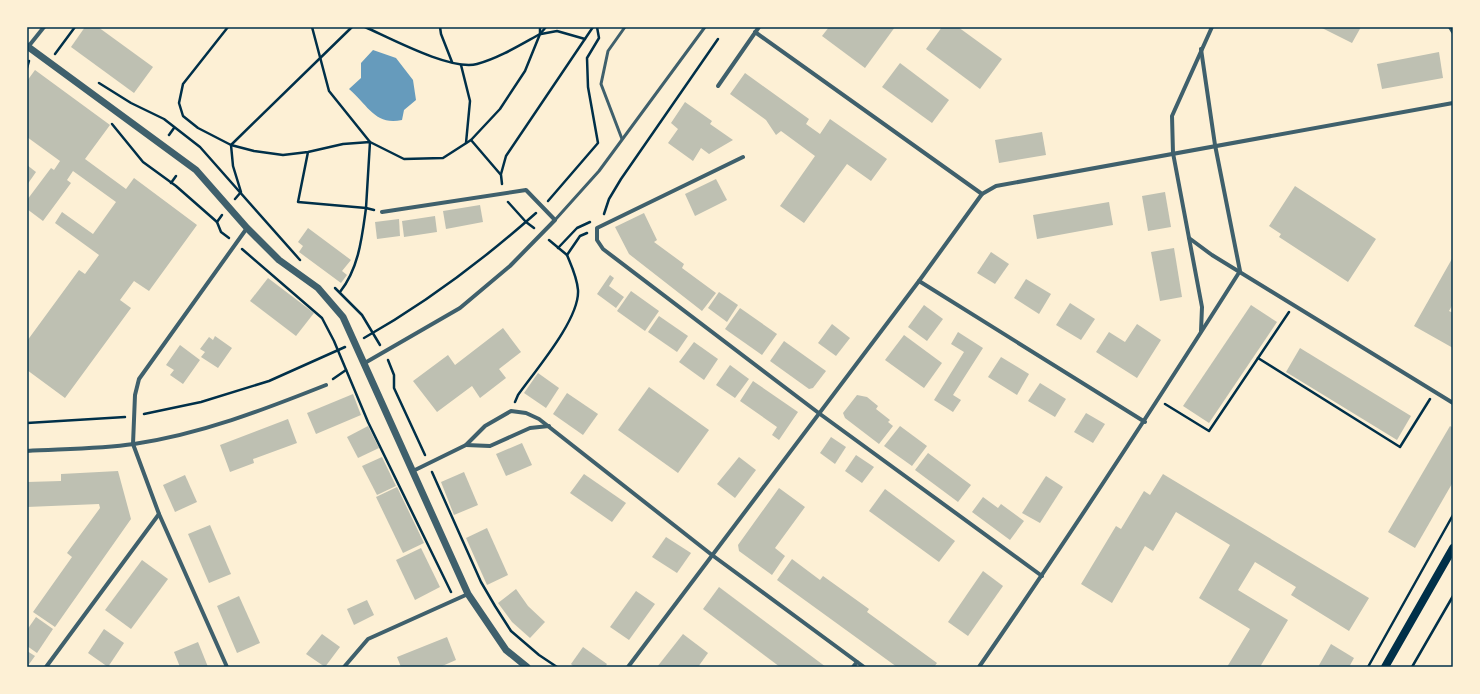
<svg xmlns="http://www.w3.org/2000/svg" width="1480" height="694" font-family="'Varela Round',sans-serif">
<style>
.water{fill:#669bbc}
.building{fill:#bec0b2}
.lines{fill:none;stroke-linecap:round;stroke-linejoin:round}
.path{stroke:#003049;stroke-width:2.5}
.service{stroke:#3f606c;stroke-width:3}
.minor{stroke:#3f606c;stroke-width:4}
.tertiary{stroke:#3f606c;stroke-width:7}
.secondary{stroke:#003049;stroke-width:8}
.neatline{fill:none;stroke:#003049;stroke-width:1.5}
</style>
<rect width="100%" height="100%" fill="#fdf0d5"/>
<!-- water -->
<path class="water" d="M373,50l23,8 17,22 3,20 -12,10 -2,10c-27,6 -34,-15 -53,-31l12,-11v-15z"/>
<!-- building -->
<g class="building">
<path d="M85,27h13l55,40 -19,26 -63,-46z"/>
<path d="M829,27h66l-30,41 -43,-32z"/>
<path d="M942,27h16l44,32 -22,30 -54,-40z"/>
<path d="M1320,27h41l-9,16z"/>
<path d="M1439,52l4,26 -61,11 -5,-25z"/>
<path d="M900,63l49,37 -17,23 -50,-36z"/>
<path d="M35,70l75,55 -25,34 41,30 8,-11 63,47 -48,66 -15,-10 -14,19 11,8 -66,90 -38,-28v-29l52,-71 6,4 14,-19 -44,-32 7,-11 31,22 23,-32 -43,-31 -6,9 4,3 -28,38 -16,-12v-9l24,-32 3,2 6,-9 -33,-24v-56z"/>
<path d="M745,73l64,46 -3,5 14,10 10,-15 57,40 -16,22 -24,-17 -43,59 -24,-17 35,-50 -34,-25 -5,4 -10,-15 -36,-26z"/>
<path d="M685,102l27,19 -2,3 23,16 -24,14 -8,-6 -8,13 -25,-18 10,-14 -7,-6z"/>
<path d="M1042,132l4,23 -47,8 -4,-23z"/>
<path d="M27,165l9,7 -9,13z"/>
<path d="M716,179l11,21 -32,16 -10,-22z"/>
<path d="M1295,186l81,53 -28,43 -69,-45 2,-3 -12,-8z"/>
<path d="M1165,192l6,35 -23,4 -6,-35z"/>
<path d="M1109,202l4,23 -76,14 -4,-24z"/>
<path d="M480,205l3,17 -37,7 -3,-18z"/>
<path d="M644,213l13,27 -3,2 30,22 -2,4 34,25 -14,18 -73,-57 -14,-27z"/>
<path d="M435,216l2,16 -33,5 -2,-16z"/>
<path d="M399,219l1,17 -23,3 -2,-17z"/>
<path d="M308,228l43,32 -9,11 5,4 -6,8 -42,-31 4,-6 -5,-4z"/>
<path d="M1174,248l8,49 -22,4 -9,-49z"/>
<path d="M991,252l18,12 -14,20 -18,-11z"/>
<path d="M1453,257v47l-4,7 4,2v35l-39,-22z"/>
<path d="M610,275l4,3 -5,8 15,11 -8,11 -19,-14z"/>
<path d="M268,278l46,35 -18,23 -46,-35z"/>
<path d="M1026,279l25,15 -12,20 -25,-16z"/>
<path d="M631,291l28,20 -14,20 -28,-20z"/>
<path d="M719,292l19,13 -11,17 -19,-14z"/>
<path d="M1070,303l25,16 -14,21 -25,-15z"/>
<path d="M924,305l19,14 -16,22 -19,-14z"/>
<path d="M1251,305l26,17 -68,101 -26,-17z"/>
<path d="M740,308l37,26 -15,21 -37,-26z"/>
<path d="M659,316l29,20 -11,16 -29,-20z"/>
<path d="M832,324l18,14 -14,18 -18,-13z"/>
<path d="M1137,324l24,16 -24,38 -41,-26 13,-20 16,10z"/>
<path d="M503,328l18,24 -22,17 7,9 -26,20 -8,-12 -35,26 -24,-31 35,-26 7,10z"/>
<path d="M958,332l25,16 -30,47 8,5 -8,12 -19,-12 30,-48 -13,-8z"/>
<path d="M904,335l38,28 -18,25 -39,-28z"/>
<path d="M215,336l17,12 -14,20 -17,-11 4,-5 -5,-3 9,-12 4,3z"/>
<path d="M784,341l42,30 -13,17 -4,1 -39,-28z"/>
<path d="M694,342l24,17 -14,21 -25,-18z"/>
<path d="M180,345l20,15 -17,24 -13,-9 4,-5 -8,-5z"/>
<path d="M1300,348l111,68 -14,24 -111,-68z"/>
<path d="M1001,357l28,17 -12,21 -29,-18z"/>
<path d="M730,365l19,14 -14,19 -19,-13z"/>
<path d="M538,373l21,15 -13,20 -22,-15z"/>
<path d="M753,381l45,31 -19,28 -7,-5 5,-8 -37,-26z"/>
<path d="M1040,383l26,16 -11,18 -27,-16z"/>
<path d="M649,387l60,43 -31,43 -60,-43z"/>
<path d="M567,393l31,21 -15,21 -30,-21z"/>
<path d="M353,394l8,21 -45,19 -9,-21z"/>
<path d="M857,395l10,2 11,9 -2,3 14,11 -2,2 5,4 -14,18 -34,-26 -2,-5z"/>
<path d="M1086,413l19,11 -12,19 -19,-11z"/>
<path d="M288,419l9,24 -44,16 1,4 -24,9 -10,-27z"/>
<path d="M368,426l11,22 -21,10 -11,-21z"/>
<path d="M900,426l27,20 -15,20 -28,-20z"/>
<path d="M1450,426l3,2v54l-38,66 -27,-16z"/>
<path d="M831,437l15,10 -11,17 -15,-11z"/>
<path d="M522,443l10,22 -26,11 -10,-22z"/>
<path d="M928,453l43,32 -13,17 -43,-32z"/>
<path d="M856,455l18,12 -12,16 -17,-12z"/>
<path d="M382,457l14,29 -19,9 -15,-29z"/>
<path d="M739,457l17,13 -21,28 -18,-14z"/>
<path d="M118,471l13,48 -76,108 -22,-15 39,-55 -5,-4 33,-45 -1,-4 -72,3v-25l34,-1v-7z"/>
<path d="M464,472l14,33 -24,10 -13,-33z"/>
<path d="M584,474l42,29 -14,19 -42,-29z"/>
<path d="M1163,474l206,124 -20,33 -58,-36 5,-8 -41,-25 -17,28 50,30 -28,47h-33l23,-38 -51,-31 31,-53 -54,-33 -23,39 -8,-5 -33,57 -31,-19 35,-58 5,3 23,-38 6,4z"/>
<path d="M185,475l12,27 -22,10 -12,-27z"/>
<path d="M1046,476l17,11 -23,36 -18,-10z"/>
<path d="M397,487l27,56 -21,10 -27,-56z"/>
<path d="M779,488l26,19 -30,41 10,8 -13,19 -33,-24 -1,-6z"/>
<path d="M885,489l70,52 -16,21 -70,-51z"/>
<path d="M983,497l15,11 3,-4 23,17 -14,19 -38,-28z"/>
<path d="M210,525l21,49 -22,9 -21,-49z"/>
<path d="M487,528l21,47 -21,10 -21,-47z"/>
<path d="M666,537l25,16 -14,20 -25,-16z"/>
<path d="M421,548l19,39 -25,13 -19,-40z"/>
<path d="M792,559l28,21 3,-4 46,33 -2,3 70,51 -3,4h-37l-120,-87z"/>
<path d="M142,560l26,19 -37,50 -26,-19z"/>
<path d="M983,571l20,15 -35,50 -20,-14z"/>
<path d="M719,587l107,80h-46l-77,-58z"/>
<path d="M516,589l12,17 17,16 -15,16 -18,-16 -14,-19z"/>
<path d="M636,591l19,13 -26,36 -19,-13z"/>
<path d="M239,596l21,47 -23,10 -20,-47z"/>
<path d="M367,600l7,15 -20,10 -7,-16z"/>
<path d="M36,617l17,12 -16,24 -10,-7v-16z"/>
<path d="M104,629l20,14 -16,24 -20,-14z"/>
<path d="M322,634l18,13 -15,20 -19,-13z"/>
<path d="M683,634l25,19 -10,14h-41z"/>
<path d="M447,637l9,23 -16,7h-39l-4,-10z"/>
<path d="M198,642l10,25h-28l-6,-15z"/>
<path d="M1331,644l23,14 -5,9h-31z"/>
<path d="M583,647l24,17 -2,3h-31l-3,-3z"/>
<path d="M27,651l8,5 -8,11z"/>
</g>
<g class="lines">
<!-- path -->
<g class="path">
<path d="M228,27l-45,57 -4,19 4,13 15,12 33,17 23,6 29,4 25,-3 35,-8 27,-2 -4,66 -68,-6 10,-50"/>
<path d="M312,27l17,64 41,51 34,17 39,-1 28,-18 29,-31 25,-38 15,-37 6,-7"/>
<path d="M365,27c25,11 86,44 112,37 22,-6 43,-19 63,-30v-7"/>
<path d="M440,27l1,7 11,28"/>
<path d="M541,34l16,-3 28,8"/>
<path d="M55,54l20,-27"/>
<path d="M461,65l9,36 -4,42"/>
<path d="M27,68l2,-7"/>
<path d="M99,83l32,20 33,16 36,28 100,113"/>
<path d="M112,124l31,38 33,24 41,36"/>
<path d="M169,135l5,-7"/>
<path d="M471,140l30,35 1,9"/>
<path d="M501,174l5,-18 87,-129"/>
<path d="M171,183l5,-7"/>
<path d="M235,199l6,-7 -8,-26 -2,-21 121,-118"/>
<path d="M548,201l50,-58 -10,-56 -1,-29 12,-20 -2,-11"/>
<path d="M508,202l18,20 8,6"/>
<path d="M604,214l5,-15 12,-20 97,-140"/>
<path d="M222,215l-5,7 4,10 8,6"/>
<path d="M549,240l18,15 13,-19 7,-3"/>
<path d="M558,248l19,-20 13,-6"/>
<path d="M242,249l80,69 12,23 34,81 83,170"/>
<path d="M335,288l27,27 18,30"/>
<path d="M340,292c19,-24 22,-55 26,-84l8,2"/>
<path d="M364,338c62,-35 119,-78 172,-125"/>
<path d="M1258,358l142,89 30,-48"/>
<path d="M388,360l6,15v13l31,67"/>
<path d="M333,379l13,-9"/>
<path d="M515,402l3,-7c17,-24 62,-76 60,-105 -1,-13 -6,-23 -11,-35"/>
<path d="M1165,404l44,27 80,-119"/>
<path d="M144,414l57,-12 68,-21 76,-34"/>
<path d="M27,423l98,-6"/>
<path d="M432,472l49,110 14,24 16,25 28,24 18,12"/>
<path d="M1368,667l85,-152"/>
<path d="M1412,667l41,-71"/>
</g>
<!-- service -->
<g class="service">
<path d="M622,139l-21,-55 7,-33 17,-24"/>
<path d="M555,220l44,-49 106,-144"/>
</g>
<!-- minor -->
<g class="minor">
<path d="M1450,27l3,5"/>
<path d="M755,32l227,162 14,-8 457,-83"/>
<path d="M28,47l16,-20"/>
<path d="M718,86l41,-59"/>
<path d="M743,157l-146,71v12l6,9 217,165 222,162"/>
<path d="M1189,238l23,17 241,148"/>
<path d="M919,281l226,141"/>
<path d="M1201,331l1,-24 -29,-154 -1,-37 40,-89"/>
<path d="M363,364l97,-56 50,-42 45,-46 -29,-30 -144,22"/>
<path d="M466,445l24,1 40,-18 19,-2"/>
<path d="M27,451c35,-2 72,-2 107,-7 67,-10 129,-34 192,-59"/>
<path d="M413,471l53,-26 19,-19 26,-15 15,2 13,6 173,136 152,112"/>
<path d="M46,667l113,-153"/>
<path d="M227,667l-68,-153 -26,-70 2,-49 4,-16 108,-151"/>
<path d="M344,667l24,-28 100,-45"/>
<path d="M628,667l291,-386 63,-87"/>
<path d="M853,667l4,-5"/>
<path d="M979,667c90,-130 176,-262 261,-396l-25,-126 -14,-96"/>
</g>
<!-- tertiary -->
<path class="tertiary" d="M27,46l169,124 51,58 32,32 39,28 25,29 125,277 38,56 21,17"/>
<!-- secondary -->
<path class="secondary" d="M1385,667l68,-119"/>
</g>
<!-- border -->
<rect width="1480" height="694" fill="none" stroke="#fdf0d5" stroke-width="56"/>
<rect x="28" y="28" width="1424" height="638" class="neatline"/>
</svg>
